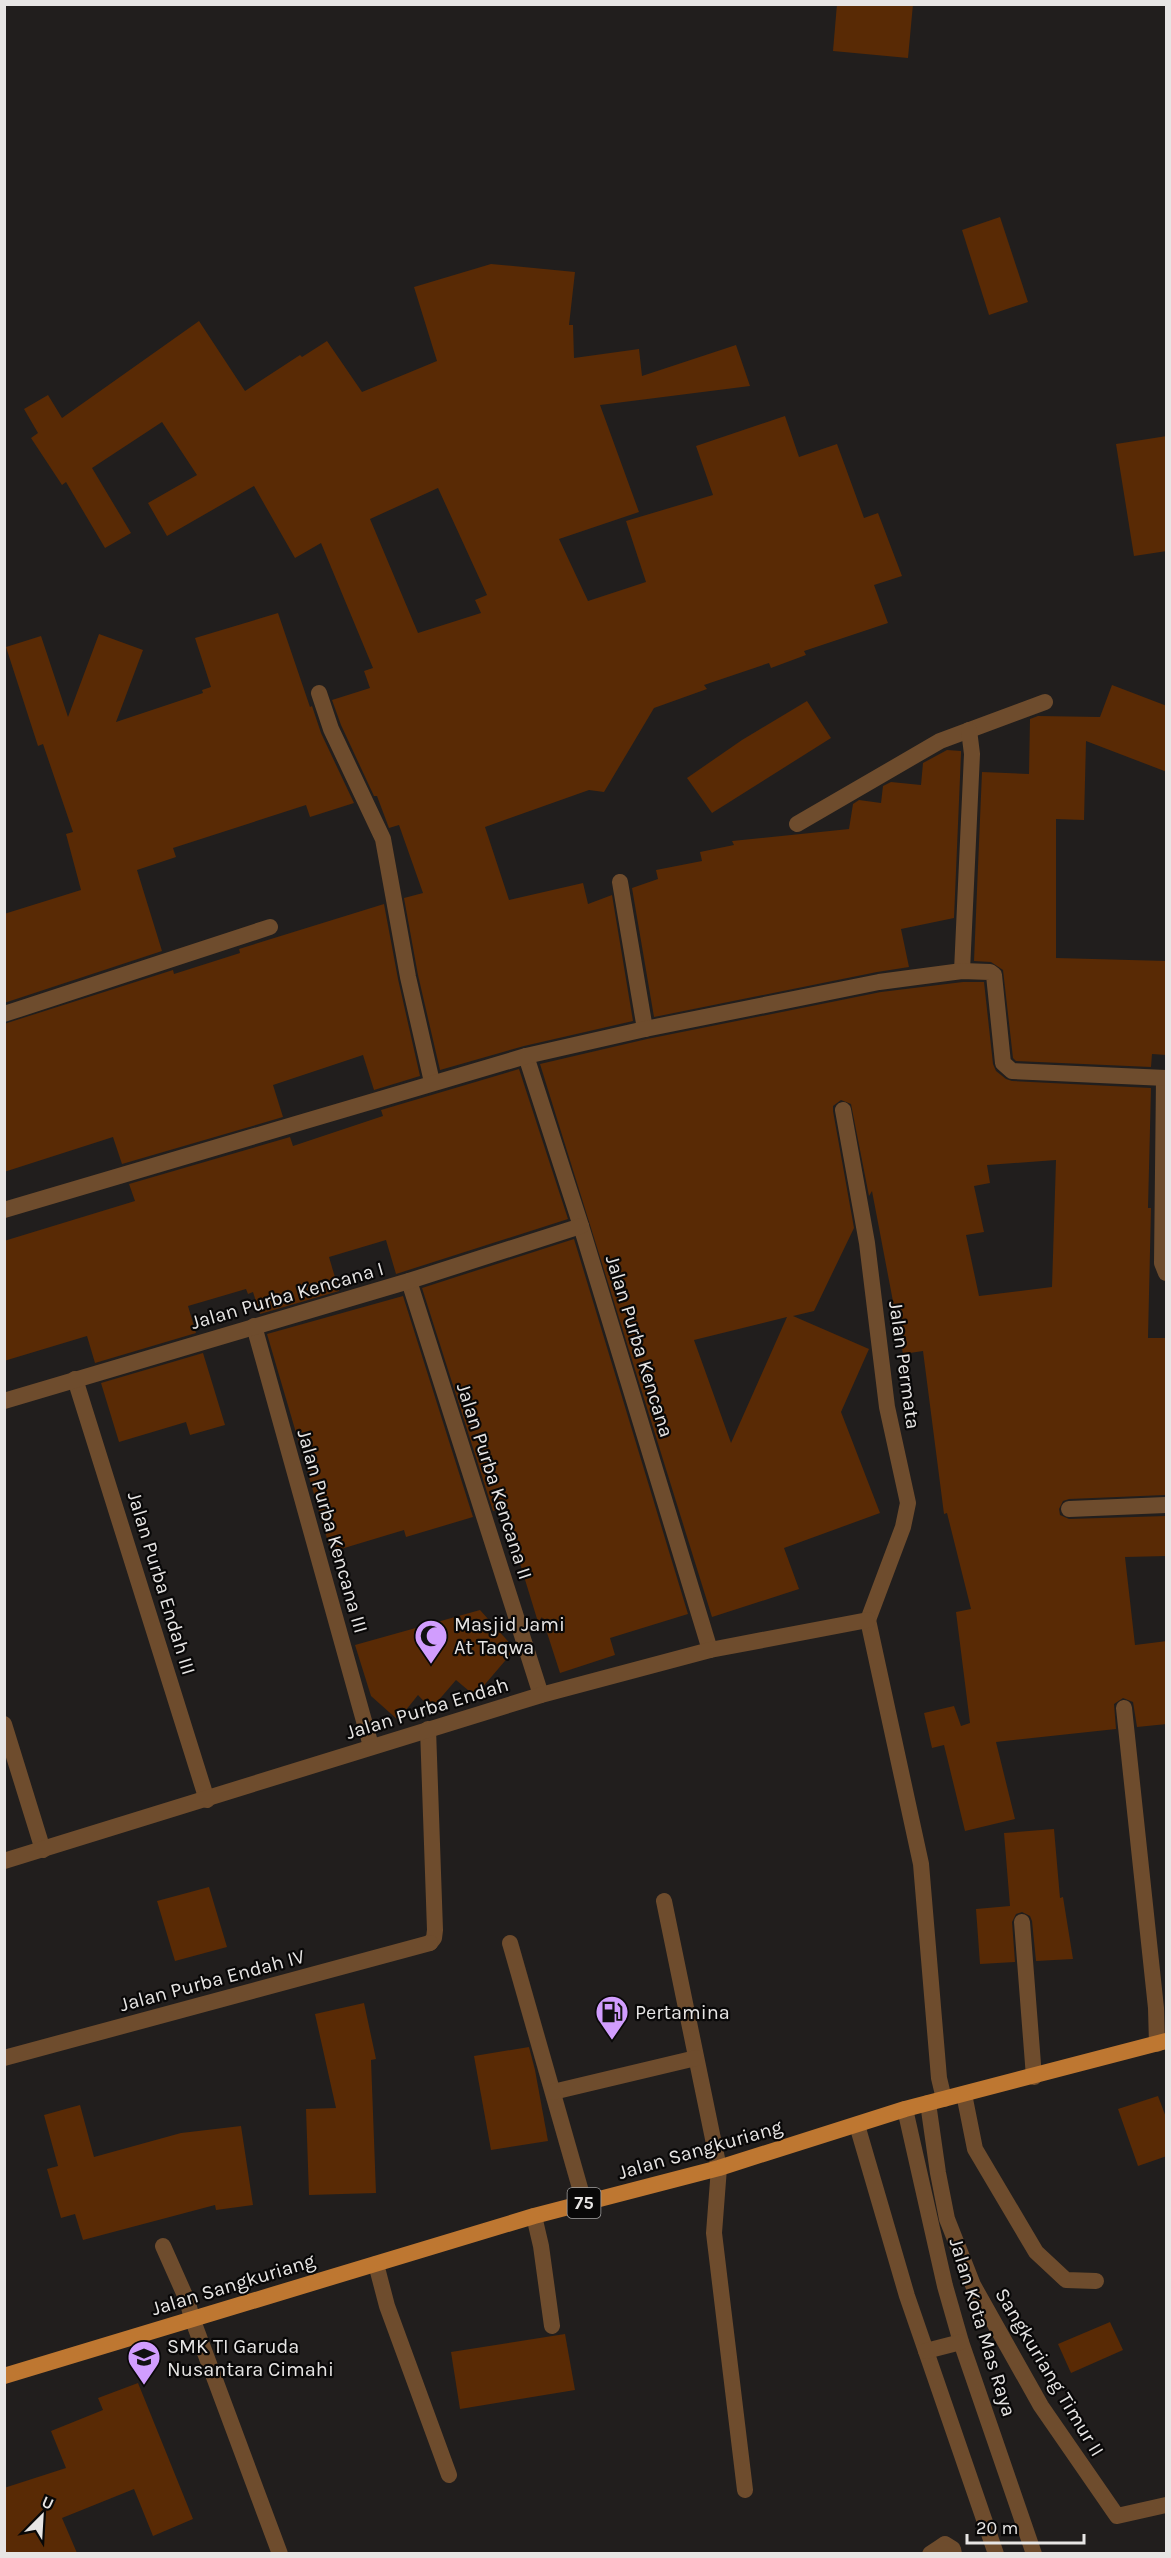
<svg xmlns="http://www.w3.org/2000/svg" width="1171" height="2558" font-family="Karla,sans-serif">
<style>
.building{fill:#592a05;fill-rule:evenodd}
.lines{fill:none;stroke-linecap:round;stroke-linejoin:round}
.service{stroke:#6e4c2d;stroke-width:16}
.minor{stroke:#6e4c2d;stroke-width:16}
.primary{stroke:#be7731;stroke-width:16}
.labels{text-anchor:middle;stroke-width:4.5;stroke-linejoin:round;paint-order:stroke}
.shield{fill:#090808;stroke:#a4a3a2;stroke-width:1.5}
.shield-label{font-size:18px;font-weight:bold;fill:#e7e5e4}
.street-label{font-size:20px;fill:#e7e5e4;stroke:#090808}
.poi-label{font-size:20px;fill:#e7e5e4;stroke:#090808;text-anchor:start}
</style>
<rect width="100%" height="100%" fill="#211e1d"/>
<!-- building -->
<g class="building">
<path d="M837,4h76l-5,54 -75,-7z"/>
<path d="M1000,217l28,85 -39,13 -27,-85z"/>
<path d="M491,264l84,8 -6,53h4l1,33 65,-9 3,27 94,-31 14,41 -150,19 39,107 -80,27 29,62 58,-19 -20,-61 87,-26 -17,-49 89,-30 14,41 38,-13 27,74 14,-5 24,63 -28,9 14,38 -84,28 2,4 -35,13 -2,-5 -65,22 3,4 -53,19 -50,84 -15,-2 -104,37 24,73 74,-17 5,21 24,-9 21,126 -109,25 -84,24 -22,-95 -14,-77 19,-5 -24,-68 -10,3 -12,-32h-3l-33,-71 -9,-25 38,-12 -6,-17 9,-3 -52,-125 -26,15 -41,-72 -87,50 -19,-33 49,-28 -35,-53 -70,46 39,65 -26,15 -39,-66 -4,3 -31,-47 7,-5 -14,-24 24,-14 14,23 137,-97 46,70 55,-36 2,2 25,-16 35,51 75,-31 -23,-74zM438,488l49,107 -12,5 6,13 -63,20 -48,-114z"/>
<path d="M1167,436v115l-33,5 -18,-112z"/>
<path d="M278,613l32,94 2,-1 9,27 33,70 -44,14 -4,-12 -133,43 3,9 -39,13 25,81 -158,52v-89l77,-24 -15,-56 7,-2 -30,-88 -5,2 -32,-99 35,-11 27,81 31,-83 44,16 -27,72 87,-29 -1,-3 9,-3 -16,-49z"/>
<path d="M1112,685l55,21v66l-81,-31 -2,79 -28,-1v139l111,3v94l-15,-1 -1,13 -135,-6 -3,-3 -10,-88 -12,-8 -17,-1 8,-189 47,2 1,-55 8,-3 62,1z"/>
<path d="M807,701l24,37 -119,75 -25,-35 55,-38z"/>
<path d="M947,750l14,1v3l-7,164 -53,11 8,38 -32,5 -223,45 -22,-129 26,-9 -2,-9 46,-9 -2,-9 34,-7 -2,-4 117,-12 4,-25 6,-4 22,3 2,-17 8,-4 30,3 2,-22z"/>
<path d="M384,904l14,75 22,97 -46,14 -11,-35 -90,30 10,32 -161,47 -9,-27 -109,35v-148l169,-54 1,4 66,-21 -1,-4z"/>
<path d="M963,982h21l9,82 3,7 10,8 6,2 139,7 -3,120h3l-3,130h19l-2,157 -96,4 -6,2 -4,8 1,6 9,4 97,-3 1,40 -42,1 10,88 32,-4v83l-30,3 -4,-25 -10,-4 -9,6 2,25 -120,13 19,77 -50,12 -21,-86 -12,3 -8,-35 30,-7 7,20 9,-3 -14,-111 15,-3 -24,-96 -3,1 -21,-163 -20,3 -31,-163 -3,5 -18,-92 -10,-4 -8,6v5l21,117 -40,83 -21,5 76,33 -28,63 39,101 -96,35 15,41 -87,28 -172,-553 107,-25 234,-47zM1056,1160l-4,127 -73,9 -13,-61 18,-3 -10,-46 16,-3 -3,-18zM787,1317l-56,126 -37,-103z"/>
<path d="M519,1069l49,150 -172,55 -10,-34 -57,17 10,34 -79,23 -7,-22 -5,2 -2,-5 -58,17 8,27 -101,30 -8,-27 -83,25v-120l131,-40 -6,-17 161,-47 3,9 90,-30 -2,-6z"/>
<path d="M574,1239l114,375 -78,24 5,17 -55,18 -18,-56 -4,5 -35,-114 -10,3 -71,-223z"/>
<path d="M403,1296l70,221 -67,20 -2,-7 -73,22 -64,-218z"/>
<path d="M203,1353l22,72 -35,10 -4,-13 -67,20 -18,-59z"/>
<path d="M480,1610l35,39 -40,47 -19,-16 -25,29 -13,-14 -20,25 -27,-24 -16,-51z"/>
<path d="M1054,1829l6,69 3,-1 10,62 -37,2 -4,-40 -2,-5 -8,-4 -6,2 -4,8 3,40 -35,2 -4,-55 34,-3 -6,-73z"/>
<path d="M209,1887l18,60 -52,14 -18,-60z"/>
<path d="M364,2003l12,56 -5,1 5,133 -67,2 -3,-86 30,-1 -21,-94z"/>
<path d="M529,2047l6,23 13,71 -57,9 -17,-94z"/>
<path d="M1158,2096l9,24v36l-29,10 -20,-57z"/>
<path d="M80,2105l14,52 87,-24 60,-7 12,79 -37,5 -1,-5 -132,35 -8,-26 -14,4 -14,-49 11,-3 -14,-51z"/>
<path d="M1110,2322l13,28 -52,23 -13,-29z"/>
<path d="M565,2334l10,56 -115,19 -9,-57z"/>
<path d="M138,2383l55,136 -40,17 -19,-47 -72,29 15,35h-73v-65l62,-20 -15,-37 52,-21 -5,-12z"/>
</g>
<g class="lines">
<!-- service -->
<g class="service">
<path d="M1069,1509l97,-4"/>
<path d="M1124,1708l32,300 1,36"/>
<path d="M428,1729l7,201 -1,8 -4,5"/>
<path d="M664,1901l55,267 -5,65 31,257"/>
<path d="M1022,1922l12,155"/>
<path d="M510,1943l74,259"/>
<path d="M553,2092l143,-34"/>
<path d="M964,2094l11,55 61,103 30,28 30,1"/>
<path d="M534,2216l7,30 11,80"/>
<path d="M163,2246l24,54 5,18"/>
<path d="M376,2264l11,42 62,169"/>
</g>
<!-- minor -->
<g class="minor">
<path d="M319,693l12,36 52,110 25,138 24,105"/>
<path d="M797,824l143,-83 105,-39"/>
<path d="M620,882l25,147"/>
<path d="M962,971l10,-217 -3,-24"/>
<path d="M4,1014l266,-87"/>
<path d="M526,1056l55,170 129,424"/>
<path d="M1164,1078l-2,185 4,10"/>
<path d="M843,1110l24,133 20,164 21,96 -5,24 -35,93"/>
<path d="M4,1210l522,-154 119,-27 234,-47 83,-11 28,1 4,3 9,88 9,8 154,7"/>
<path d="M409,1281l132,414"/>
<path d="M254,1326l117,420"/>
<path d="M75,1379l132,421"/>
<path d="M4,1401l405,-120 172,-55"/>
<path d="M868,1620l53,244 18,214 5,21"/>
<path d="M4,1724l39,126"/>
<path d="M4,1861l537,-166 169,-45 158,-30"/>
<path d="M4,2058l426,-115"/>
<path d="M928,2103l10,70 9,46 26,66 68,121 76,110 49,-11"/>
<path d="M905,2109l40,177 16,56 73,212"/>
<path d="M857,2125l50,171 89,258"/>
<path d="M192,2318l88,236"/>
<path d="M926,2351l35,-9"/>
<path d="M930,2554l15,-10 8,5 1,5"/>
</g>
<!-- primary -->
<path class="primary" d="M4,2376l530,-160 185,-48 186,-59 261,-68"/>
</g>
<!-- icons -->
<defs>
<g id="mosque-pin" transform="scale(1.725)"><path d="M0 17L-7.5 6A9.5 9.5 0 1 1 7.5 6Z" fill="#d19dfe" stroke="#090808"/><path d="M3.5-4.9A6 6 0 1 0 3.5 4.9A5 5 0 1 1 3.5-4.9Z" fill="#111"/></g>
<g id="fuel-pin" transform="scale(1.725)"><path d="M0 17L-7.5 6A9.5 9.5 0 1 1 7.5 6Z" fill="#d19dfe" stroke="#090808"/><path d="M-5.5-6h7V0h2V4h1.3V-2.5L3-4.5l.8-.8L6-3V5H2.5V1h-1V6h-7ZM-4.2-4.7v3.2H.2V-4.7Z" fill="#111"/></g>
<g id="school-pin" transform="scale(1.725)"><path d="M0 17L-7.5 6A9.5 9.5 0 1 1 7.5 6Z" fill="#d19dfe" stroke="#090808"/><path d="M0-5L7-2L0 1L-7-2ZM-4 1L0 2.5L4 1V4Q0 6-4 4Z" fill="#111"/></g>
</defs>
<g fill-rule="evenodd">
<use href="#mosque-pin" x="431" y="1636"/>
<use href="#fuel-pin" x="612" y="2012"/>
<use href="#school-pin" x="144" y="2357"/>
</g>
<g class="labels">
<!-- shield labels -->
<rect class="shield" x="567.5" y="2188" width="33" height="30" rx="4.5"/>
<g class="shield-label">
<text x="584" y="2209">75</text>
</g>
<!-- street labels -->
<g class="street-label">
<text transform="translate(287 1295) rotate(-16)" y="7">Jalan Purba Kencana I</text>
<text transform="translate(640 1346) rotate(73)" y="7">Jalan Purba Kencana</text>
<text transform="translate(905 1365) rotate(82)" y="7">Jalan Permata</text>
<text transform="translate(495 1481) rotate(72)" y="7">Jalan Purba Kencana II</text>
<text transform="translate(333 1531) rotate(74)" y="7">Jalan Purba Kencana III</text>
<text transform="translate(162 1583) rotate(73)" y="7">Jalan Purba Endah III</text>
<text transform="translate(427 1708) rotate(-17)" y="7">Jalan Purba Endah</text>
<text transform="translate(212 1980) rotate(-15)" y="7">Jalan Purba Endah IV</text>
<text transform="translate(700 2149) rotate(-16)" y="7">Jalan Sangkuriang</text>
<text transform="translate(233 2284) rotate(-17)" y="7">Jalan Sangkuriang</text>
<text transform="translate(983 2327) rotate(73)" y="7">Jalan Kota Mas Raya</text>
<text transform="translate(1050 2372) rotate(59)" y="7">Sangkuriang Timur II</text>
</g>
<!-- poi labels -->
<g class="poi-label">
<text x="454" y="1631">Masjid Jami<tspan x="454" dy="23">At Taqwa</tspan></text>
<text x="635" y="2019">Pertamina</text>
<text x="167" y="2353">SMK TI Garuda<tspan x="167" dy="23">Nusantara Cimahi</tspan></text>
</g>
</g>
<!-- border -->
<rect width="1171" height="2558" fill="none" stroke="#e7e5e4" stroke-width="12"/>
<!-- north arrow -->
<g transform="translate(42 2516) rotate(24)" stroke="#090808" stroke-width="4.5" paint-order="stroke">
<path d="M0-4.5L10 22L0 15L-10 22Z" fill="#e7e5e4"/>
<text y="-9" font-size="16" font-weight="bold" text-anchor="middle" fill="#e7e5e4">U</text>
</g>
<!-- scale -->
<path d="M967 2534v9h117v-9" fill="none" stroke="#e7e5e4" stroke-width="3"/>
<text x="976" y="2534" font-size="18" fill="#e7e5e4" stroke="#090808" stroke-width="4.5" paint-order="stroke">20 m</text>
</svg>
